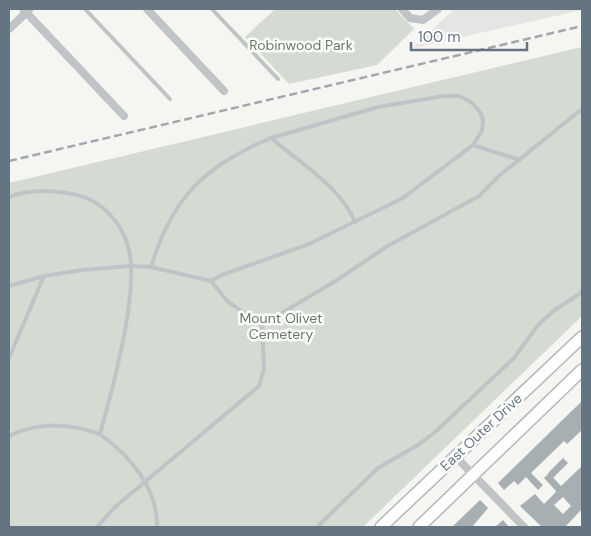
<svg xmlns="http://www.w3.org/2000/svg" width="591" height="536" font-family="'DM Sans',sans-serif">
<style>
.built{fill:#e5e6e4}
.green{fill:#d5dbd2}
.building{fill:#a7afb3;fill-rule:evenodd}
.lines{fill:none;stroke-linecap:round;stroke-linejoin:round}
.secondary-casing{stroke:#b2b7bb;stroke-width:14}
.service{stroke:#c0c4c7;stroke-width:4}
.minor{stroke:#c0c4c7;stroke-width:8}
.secondary{stroke:#fff;stroke-width:11}
.rail{stroke:#a1a7ac;stroke-width:2.5;stroke-dasharray:8 4;stroke-linecap:butt}
.labels{text-anchor:middle;stroke-width:5;stroke-linejoin:round;paint-order:stroke}
.park-label{font-size:14px;fill:#677963;stroke:#fff}
.street-label{font-size:14px;fill:#647481;stroke:#fff}
</style>
<rect width="100%" height="100%" fill="#f5f5f1"/>
<!-- built -->
<path class="built" d="M454,9h128v1l-169,38z"/>
<!-- green -->
<g class="green">
<path d="M275,9h120l19,20 -37,36 -88,19 -44,-47z"/>
<path d="M582,47v269l-219,211h-354v-344z"/>
</g>
<!-- building -->
<g class="building">
<path d="M582,401v29l-15,14 -3,-3 -33,32 12,12 -5,5 -12,-13 -8,8 -4,-4 -10,9 -6,-7z"/>
<path d="M563,458l5,5 -15,15 -5,-5z"/>
<path d="M582,466v43l-17,18h-23l-22,-21 15,-12 9,10 11,-11 1,-2 -12,-13 5,-5 12,13zM563,497l8,9 -8,8 -9,-9z"/>
<path d="M480,500l8,8 -16,19h-20z"/>
<path d="M503,520l6,7h-14z"/>
</g>
<g class="lines">
<!-- secondary casing -->
<g class="secondary-casing">
<g id="secondary">
<path d="M381,527l201,-190"/>
<path d="M419,527l163,-157"/>
</g>
</g>
<!-- service -->
<g class="service">
<path d="M85,9l85,90"/>
<path d="M212,9l66,70"/>
<path d="M473,145l47,15"/>
<path d="M9,197c21,-8 45,-7 68,-2 26,6 46,29 52,55 10,43 -17,141 -29,184 30,22 58,54 57,93"/>
<path d="M151,267c21,-69 53,-101 120,-129 28,24 70,49 84,84"/>
<path d="M211,281l11,-6 87,-31 94,-46 70,-53 9,-14 1,-11 -3,-8 -9,-10 -12,-6h-15l-66,11 -107,31"/>
<path d="M9,286l35,-10 38,-6 49,-4 20,1 60,14 16,20 35,24 2,44 -5,17 -144,121 -18,20"/>
<path d="M262,325l75,-45 49,-33 93,-51 21,-21 82,-66"/>
<path d="M9,358l35,-82"/>
<path d="M9,436c30,-15 60,-13 91,-2"/>
<path d="M317,527l61,-59 40,-23 16,-12 80,-75 24,-33 14,-13 30,-20"/>
</g>
<!-- minor -->
<g class="minor">
<path d="M23,9l101,107"/>
<path d="M147,9l77,82"/>
<path d="M402,9l8,9 13,2 15,-11"/>
<path d="M9,29l20,-19"/>
<path d="M455,456l69,71"/>
</g>
<!-- secondary -->
<use href="#secondary" class="secondary"/>
<!-- rail -->
<path class="rail" d="M9,161l573,-135"/>
</g>
<g class="labels">
<!-- park labels -->
<g class="park-label">
<text x="301" y="50">Robinwood Park</text>
<text x="281" y="323">Mount Olivet<tspan x="281" dy="16">Cemetery</tspan></text>
</g>
<!-- street labels -->
<g class="street-label">
<text transform="translate(481 432) rotate(-43)" y="5">East Outer Drive</text>
</g>
</g>
<!-- border -->
<rect width="591" height="536" fill="none" stroke="#647481" stroke-width="20"/>
<!-- scale -->
<path d="M411 42v8h116v-8" fill="none" stroke="#647481" stroke-width="2.5"/>
<text x="418" y="42" font-size="15" fill="#647481" stroke="#ffffff" stroke-width="4" paint-order="stroke">100 m</text>
</svg>
